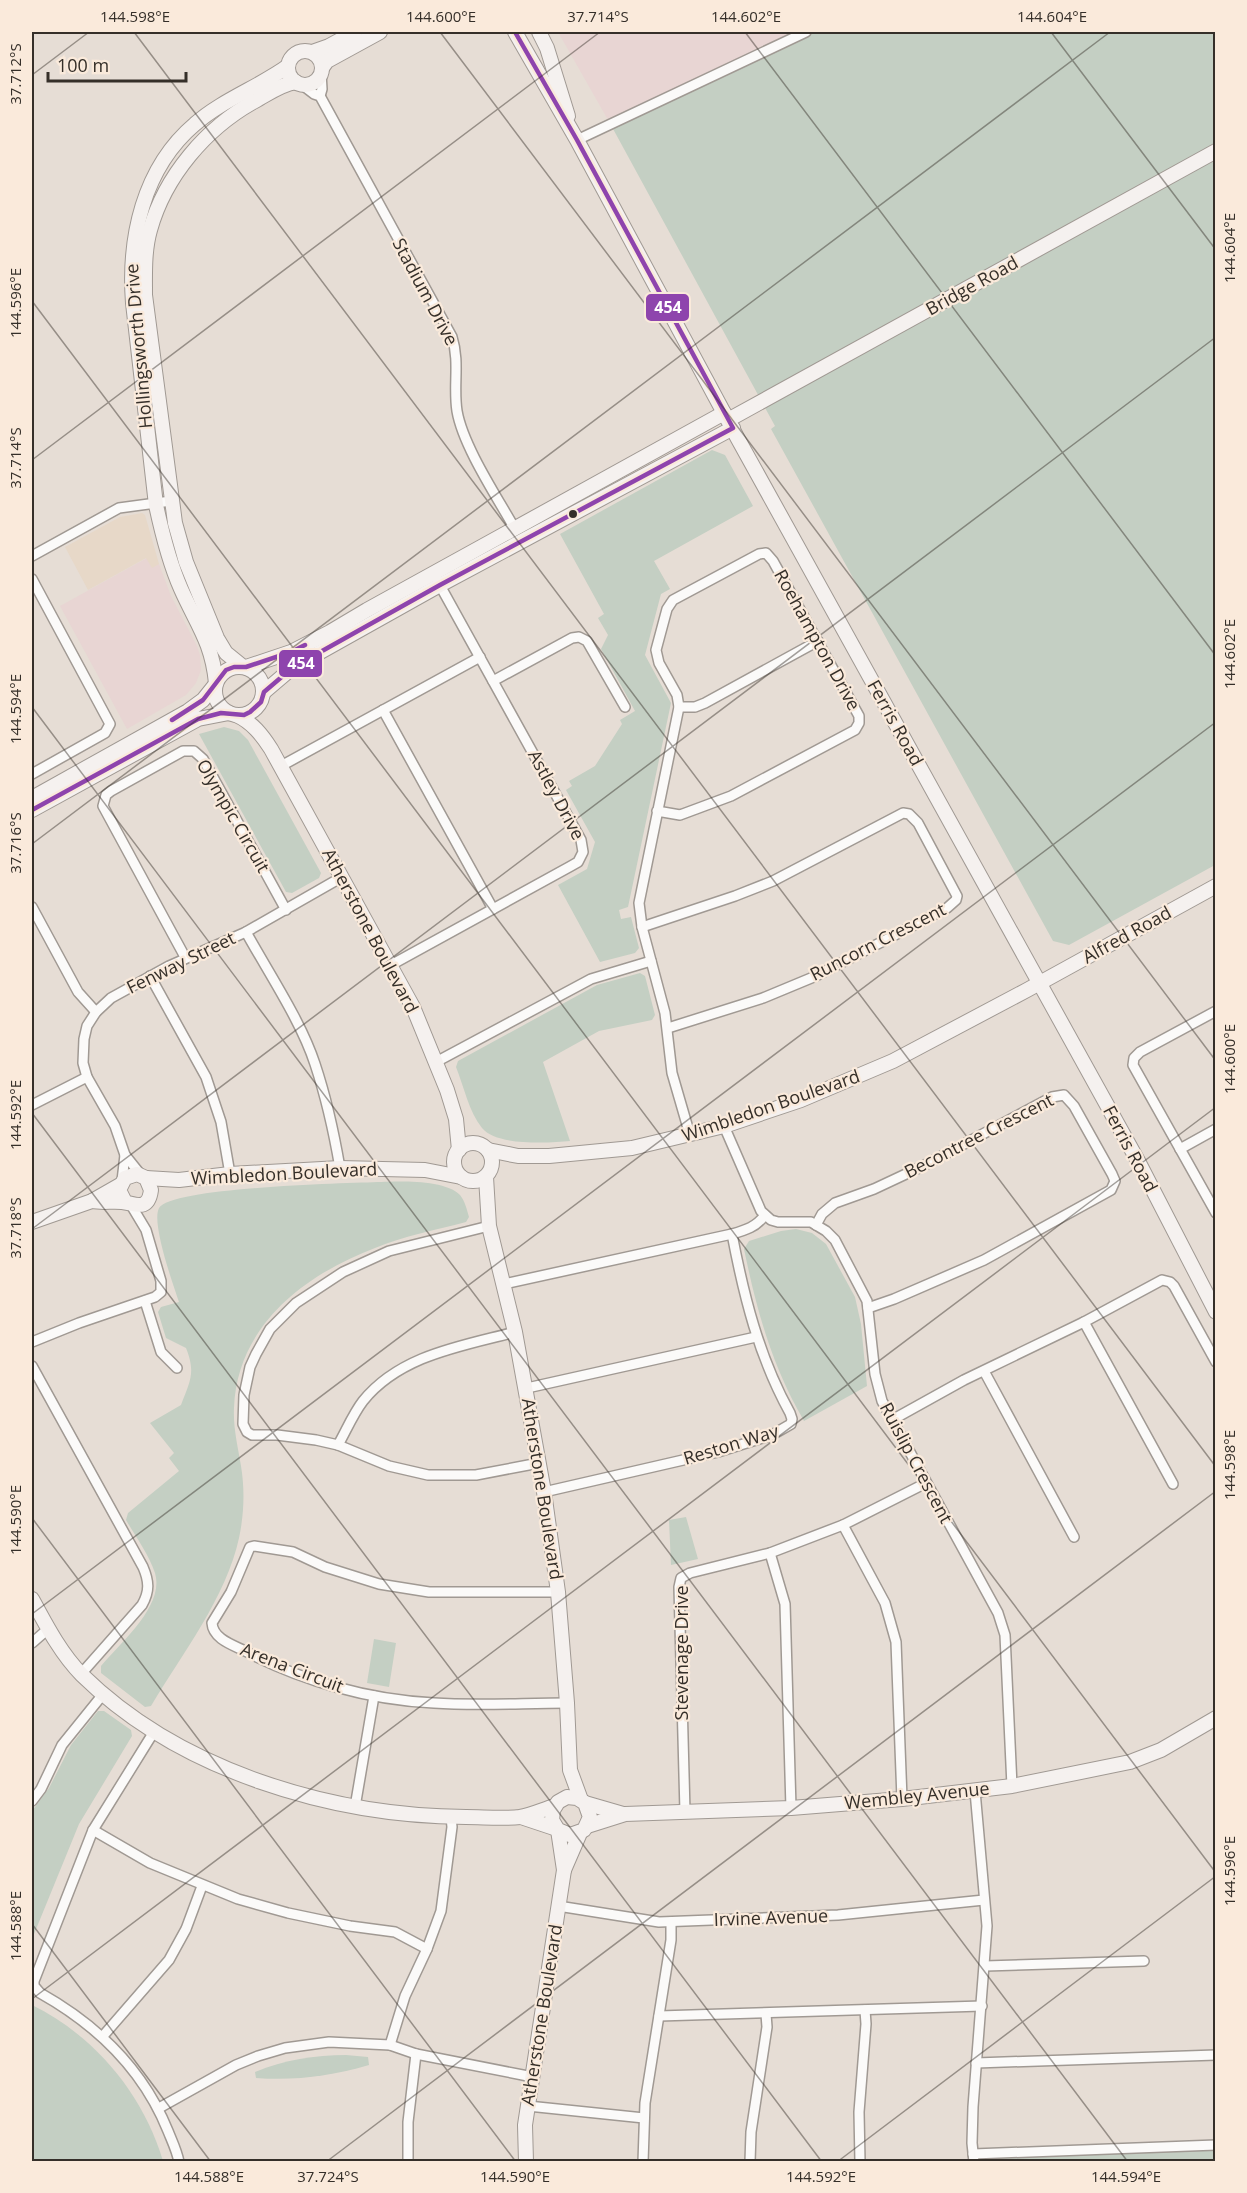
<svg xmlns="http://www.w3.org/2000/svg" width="1247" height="2193" font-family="'Open Sans',sans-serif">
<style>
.commercial{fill:#e8d5d3}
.built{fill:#e7d8c8}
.green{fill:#c4cfc3}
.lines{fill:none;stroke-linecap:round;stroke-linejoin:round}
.street-casing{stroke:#a09993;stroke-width:12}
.secondary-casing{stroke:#a09993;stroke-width:16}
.street{stroke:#fbfaf9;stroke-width:9}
.secondary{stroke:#f5f1ef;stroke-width:14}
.bus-1-casing{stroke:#faeadb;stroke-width:9}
.bus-1{stroke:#8e44ad;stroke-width:4.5}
.ticks{fill:none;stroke:#352f29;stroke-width:1.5;stroke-opacity:0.45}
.bus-dot{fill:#352f29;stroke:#faeadb;stroke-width:2}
.labels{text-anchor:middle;stroke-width:4.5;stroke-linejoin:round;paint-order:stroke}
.street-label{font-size:18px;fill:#352f29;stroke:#faeadb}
.line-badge{stroke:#faeadb;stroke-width:2}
.badge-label{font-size:16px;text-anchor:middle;font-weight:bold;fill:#fff}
.neatline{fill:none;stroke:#352f29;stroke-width:2}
.ticks-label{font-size:15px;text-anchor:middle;fill:#352f29}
</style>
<rect width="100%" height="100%" fill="#e6ddd5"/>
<!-- commercial -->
<g class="commercial">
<path d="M558,32h254l-200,95z"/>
<path d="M147,558l5,9 7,-3 12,32 26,50 3,9 1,15 -5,13 -10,12 -59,34 -67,-123z"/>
</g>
<!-- built -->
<path class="built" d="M142,513l3,2 14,49 -7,4 -6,-10 -58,32 -23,-43 55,-30z"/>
<!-- green -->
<g class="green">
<path d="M812,32h403v833l-146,80 -16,-4 -282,-512 4,-3 -163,-299z"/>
<path d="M712,450l13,5 28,51 -99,55 16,28 -9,5 -16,61 26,48 -43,204 -9,3 2,9 10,-2 8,31 -4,5 -35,9 -42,-77 29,-16 8,-27 -29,-52 6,-4 -3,-5 26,-15 27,-42 -2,-4 15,-9 -34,-62 7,-14 -10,-17 6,-4 -44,-80z"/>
<path d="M224,727l15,4 9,9 73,133 -2,5 -27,15 -6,-1 -87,-158z"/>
<path d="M640,973l5,3 10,39 -3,5 -53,11 -56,31 27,79c-21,2 -74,5 -88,-13 -13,-16 -18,-41 -26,-61l2,-6 139,-76z"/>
<path d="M381,1182c20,-1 65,-2 79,13 5,6 7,15 9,22l-3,5c-30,8 -62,14 -91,26 -71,27 -138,78 -141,160 -1,20 4,39 7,58 4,24 3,49 -2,72 -13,60 -57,116 -88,168l-6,1 -44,-34v-7c19,-23 64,-60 54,-93 -6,-18 -19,-36 -29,-53l2,-7 51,-42 -10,-13 5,-5 -24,-30 31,-18c9,-24 15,-32 5,-57l-20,-10 -8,-26 3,-5 18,-5c-6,-18 -28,-79 -20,-94 12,-21 190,-25 222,-26z"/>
<path d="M796,1229l16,4 14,11 29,53 6,27 6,62 -63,35c-32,-55 -47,-109 -60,-172l5,-8 32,-10z"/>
<path d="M686,1517l12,42 -27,6 -2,-45z"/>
<path d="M374,1639l22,4 -7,44 -22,-4z"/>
<path d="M98,1711h6l27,19 1,6 -53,88 -47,115v-128l17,-23 22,-43z"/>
<path d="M32,2005c63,31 111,89 131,156h-131z"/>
<path d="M346,2055l22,2 1,8c-38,11 -74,16 -113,13l-1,-6c29,-12 60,-17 91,-17z"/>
<path d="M1215,2149v12l-231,1 7,-4z"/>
</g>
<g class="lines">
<!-- street casing -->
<g class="street-casing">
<g id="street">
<path d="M301,84l13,10 6,2 132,241c8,25 1,49 5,74 6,35 40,86 58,118"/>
<path d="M320,96l2,-7 -1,-16"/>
<path d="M577,140l229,-108"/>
<path d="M32,556l87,-48 52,-7"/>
<path d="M32,579l78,145 -5,9 -73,41"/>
<path d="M493,681l79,-43 7,-1 8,4 38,66"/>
<path d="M679,707h16l10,-4 113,-62"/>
<path d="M383,710l110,199"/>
<path d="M281,766l199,-109"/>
<path d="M657,811l23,4 51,-19 124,-66 4,-7v-7l-86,-155 -7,-8 -7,1 -86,46 -6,9 -11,41 3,13 18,32 2,12 -40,196 3,24 23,86 7,60 18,62"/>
<path d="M32,907l46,85 18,20"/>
<path d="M642,927l93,-31 38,-15 130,-68 6,1 9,9 39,73 -1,4 -9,8 -131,68 -53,22 -95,30"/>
<path d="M246,932c22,40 55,89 69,132 11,33 19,69 25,104"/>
<path d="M185,957l-82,-151 3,-11 5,-4 72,-40h11l9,8 83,151"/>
<path d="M391,965l180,-99 7,-4 5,-10 -2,-12 -144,-260"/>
<path d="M150,976l56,101 15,45 9,52"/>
<path d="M1216,1011l-76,41 -6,6 -1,7 83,148"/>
<path d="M436,1062l155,-83 60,-18"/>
<path d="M32,1105l55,-28"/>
<path d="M724,1126l37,85 10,9 7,2h33l15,9 9,9 32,61 8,73 7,27 116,212 7,22 7,151"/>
<path d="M1180,1149l36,-20"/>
<path d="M141,1175l-16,-20 -10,-29 -28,-49 -4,-14 1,-24 3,-13 9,-14 15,-14 58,-32 77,-34 96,-55"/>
<path d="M122,1181l3,-26"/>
<path d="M816,1225l6,-11 13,-11 39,-14 49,-23 129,-69 12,-2 10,11 38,68 3,7 -4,9 -127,70 -90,39 -26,9"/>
<path d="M489,1226l-100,25 -46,21 -47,31 -26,26 -14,25 -6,13 -6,28 -1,29 4,8 5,3h25l39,5 22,5 51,21 39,9h48l63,-12"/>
<path d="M504,1284l228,-50c14,-4 24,-7 33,-19"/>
<path d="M145,1301l16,51 16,16"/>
<path d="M1084,1322l89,162"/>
<path d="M32,1342l47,-19 76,-26 6,-5v-11l-15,-51 -15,-25"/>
<path d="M32,1366l111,201c6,14 7,24 -1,38l-61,69"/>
<path d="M984,1371l90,166"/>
<path d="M527,1388l229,-51"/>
<path d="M892,1420l72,-40 120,-58 78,-42 8,2 4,4 42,76"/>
<path d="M338,1445c8,-14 15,-31 25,-44 37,-46 99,-55 152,-69"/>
<path d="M544,1492l174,-40 54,-17 19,-11 1,-5 -2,-6c-31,-56 -46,-116 -58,-179"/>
<path d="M843,1525l42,78 11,39 6,157"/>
<path d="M770,1553l15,51 6,204"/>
<path d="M558,1592h-129l-50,-8 -54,-17 -32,-15 -39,-6 -4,1 -19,45 -19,31c1,16 21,22 33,28 57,30 124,49 189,52 44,3 89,0 133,0"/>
<path d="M32,1643l16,-14"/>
<path d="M155,1730l-62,100 -59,151v5l6,7c57,32 103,76 128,138 4,10 9,20 11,31"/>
<path d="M32,1801l9,-12 21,-44 42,-52"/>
<path d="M355,1807l19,-111"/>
<path d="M685,1812l-6,-225 2,-9 9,-5 80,-20 73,-28 83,-42"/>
<path d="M93,1830l57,33 88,36 50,14 62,13 45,6 32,17"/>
<path d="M558,1906l101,16 179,-7 146,-15"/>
<path d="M985,1966l159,-5"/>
<path d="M659,2016l323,-10"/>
<path d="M103,2036l66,-76 17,-31 16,-43"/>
<path d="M390,2045l15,-49 22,-47 14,-38 11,-84 -1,-10"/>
<path d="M976,2063l240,-8"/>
<path d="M528,2106l116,12"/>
<path d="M159,2108l77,-43 22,-9 27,-8 44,-6 61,3 26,9 117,23"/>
<path d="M973,2154l243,-9"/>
<path d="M408,2162v-40l8,-68"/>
<path d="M643,2162l2,-59 26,-163v-18"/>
<path d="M750,2162l1,-30 16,-105 -1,-13"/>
<path d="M860,2162l-1,-50 7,-88 -1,-14"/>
<path d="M974,2162l-2,-19 1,-36 14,-181 -12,-135"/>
</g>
</g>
<!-- secondary casing -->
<g class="secondary-casing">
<g id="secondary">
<path d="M515,32l62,108 161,299 400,722 78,151"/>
<path d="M539,32l8,16 21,68"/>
<circle cx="305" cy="68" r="17"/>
<path d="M312,52l17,-6 26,-14"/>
<path d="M322,68l5,-7 53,-29"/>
<path d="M728,420l488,-269"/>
<path d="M242,666l-16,-13 -9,-15 -31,-76 -11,-39 -30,-228c0,-21 -1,-44 5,-65 15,-54 56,-102 105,-129 13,-7 26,-17 41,-19"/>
<circle cx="239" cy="691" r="24"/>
<path d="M246,667l45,-15 39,-20 37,-22 357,-197"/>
<path d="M216,683c-4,-41 -19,-58 -35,-94 -12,-27 -19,-56 -25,-84l-23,-202c-5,-65 10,-135 62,-179 27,-24 64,-37 93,-58"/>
<path d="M264,692l27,-23 15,-9 134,-75 293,-157"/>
<path d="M236,715c16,7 26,20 35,34l142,258 34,83 9,29 3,31"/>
<path d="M32,798l156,-87 15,-11 12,-15"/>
<path d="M32,810l166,-91 31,-6"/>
<circle cx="473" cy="1162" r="19"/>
<path d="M488,1150l30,6h31l83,-8 92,-22 77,-26 92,-39 134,-71 189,-104"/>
<path d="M486,1177l3,49 26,106 29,160 14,100 9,111 3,67 11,30"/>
<path d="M146,1178l33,2 51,-6 110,-6 85,2 36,7"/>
<path d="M92,1201c10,2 20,0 30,1 12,1 26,11 29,-12l-5,-12 -9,-4 -12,4 -6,12 6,12"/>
<path d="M32,1222l60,-21 28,-16"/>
<path d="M32,1599c14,26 29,55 50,76 98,96 249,141 384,142 17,0 37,2 54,0 12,-2 24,-8 35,-11"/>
<path d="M585,1803l38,11"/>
<path d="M521,1817l36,12"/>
<path d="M587,1826l38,-12 166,-6 111,-9 110,-13 118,-24 31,-12 55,-32"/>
<path d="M564,1870l16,-37"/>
<path d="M526,2162l-1,-37 39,-255 -6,-40 -6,-10 1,-10 5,-8 9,-5 10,1 8,5 5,14 -6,13 -14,5 -12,-5"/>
</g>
</g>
<!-- street -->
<use href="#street" class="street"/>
<!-- secondary -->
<use href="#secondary" class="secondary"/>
<!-- bus-1 casing -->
<g class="bus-1-casing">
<g id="bus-1">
<path d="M172,720l31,-20 23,-30 8,-3h12l45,-15 14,-7"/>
<path d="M32,810l166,-91 23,-6 23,2 6,-3 11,-10 3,-10 27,-23 15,-9 134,-75 293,-157 -156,-288 -62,-108"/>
</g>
</g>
<!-- bus-1 -->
<use href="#bus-1" class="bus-1"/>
</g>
<!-- ticks -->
<path class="ticks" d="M134,32l1082,1435M440,32l776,1029M745,32l471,624M1051,32l165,218M32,75l57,-43M32,301l1184,1572M32,460l568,-428M32,707l1096,1455M32,844l1078,-812M32,1113l790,1049M32,1229l1184,-892M32,1518l484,644M32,1614l1184,-892M32,1924l179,238M32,1999l1184,-892M326,2162l890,-671M837,2162l379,-286"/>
<!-- markers -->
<circle class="bus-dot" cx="573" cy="514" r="5"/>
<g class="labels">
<!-- street labels -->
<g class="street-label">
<text transform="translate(972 286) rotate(-29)" y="6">Bridge Road</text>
<text transform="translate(425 292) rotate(62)" y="6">Stadium Drive</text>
<text transform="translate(139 346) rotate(-95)" y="6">Hollingsworth Drive</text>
<text transform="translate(817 640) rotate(61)" y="6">Roehampton Drive</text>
<text transform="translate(895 723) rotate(61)" y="6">Ferris Road</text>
<text transform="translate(556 795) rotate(62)" y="6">Astley Drive</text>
<text transform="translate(233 816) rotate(60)" y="6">Olympic Circuit</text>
<text transform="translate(370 931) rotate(62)" y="6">Atherstone Boulevard</text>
<text transform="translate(1127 935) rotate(-29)" y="6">Alfred Road</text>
<text transform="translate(878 942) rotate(-27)" y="6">Runcorn Crescent</text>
<text transform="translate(181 963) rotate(-26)" y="6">Fenway Street</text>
<text transform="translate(771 1106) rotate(-19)" y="6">Wimbledon Boulevard</text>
<text transform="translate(979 1136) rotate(-27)" y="6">Becontree Crescent</text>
<text transform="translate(1130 1149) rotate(62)" y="6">Ferris Road</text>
<text transform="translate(284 1174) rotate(-3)" y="6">Wimbledon Boulevard</text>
<text transform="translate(731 1445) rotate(-17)" y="6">Reston Way</text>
<text transform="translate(916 1463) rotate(62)" y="6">Ruislip Crescent</text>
<text transform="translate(542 1489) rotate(81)" y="6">Atherstone Boulevard</text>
<text transform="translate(682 1653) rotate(-90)" y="6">Stevenage Drive</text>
<text transform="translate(292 1668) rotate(21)" y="6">Arena Circuit</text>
<text transform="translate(917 1796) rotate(-6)" y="6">Wembley Avenue</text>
<text transform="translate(771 1918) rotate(-2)" y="6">Irvine Avenue</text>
<text transform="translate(542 2015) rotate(-81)" y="6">Atherstone Boulevard</text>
</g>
</g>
<g class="line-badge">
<rect x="645" y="293" width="45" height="29" rx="6" fill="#8e44ad"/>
<rect x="278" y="649" width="45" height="29" rx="6" fill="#8e44ad"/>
</g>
<g class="badge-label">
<text x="668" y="313">454</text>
<text x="301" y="669">454</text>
</g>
<!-- border -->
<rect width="1247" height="2193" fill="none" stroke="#faeadb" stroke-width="66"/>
<!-- scale -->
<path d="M48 72v9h138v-9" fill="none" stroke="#352f29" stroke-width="3"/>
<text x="57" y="72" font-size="18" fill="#352f29" stroke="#faeadb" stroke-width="4.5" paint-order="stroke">100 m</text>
<rect x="33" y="33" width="1181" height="2127" class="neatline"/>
<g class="ticks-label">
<text x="135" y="22">144.598°E</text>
<text x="441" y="22">144.600°E</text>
<text x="598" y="22">37.714°S</text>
<text x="746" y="22">144.602°E</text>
<text x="1052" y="22">144.604°E</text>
<text transform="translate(16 74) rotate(-90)" y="5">37.712°S</text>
<text transform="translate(1230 248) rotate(-90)" y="5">144.604°E</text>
<text transform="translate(16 303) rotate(-90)" y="5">144.596°E</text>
<text transform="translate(16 458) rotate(-90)" y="5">37.714°S</text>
<text transform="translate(1230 654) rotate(-90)" y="5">144.602°E</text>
<text transform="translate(16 709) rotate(-90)" y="5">144.594°E</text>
<text transform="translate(16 843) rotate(-90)" y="5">37.716°S</text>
<text transform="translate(1230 1059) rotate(-90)" y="5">144.600°E</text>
<text transform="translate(16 1115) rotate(-90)" y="5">144.592°E</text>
<text transform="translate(16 1228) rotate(-90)" y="5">37.718°S</text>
<text transform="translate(1230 1465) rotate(-90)" y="5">144.598°E</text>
<text transform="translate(16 1520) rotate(-90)" y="5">144.590°E</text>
<text transform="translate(1230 1871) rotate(-90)" y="5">144.596°E</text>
<text transform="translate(16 1926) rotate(-90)" y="5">144.588°E</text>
<text x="209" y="2182">144.588°E</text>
<text x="328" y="2182">37.724°S</text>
<text x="515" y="2182">144.590°E</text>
<text x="821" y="2182">144.592°E</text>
<text x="1126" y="2182">144.594°E</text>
</g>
</svg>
